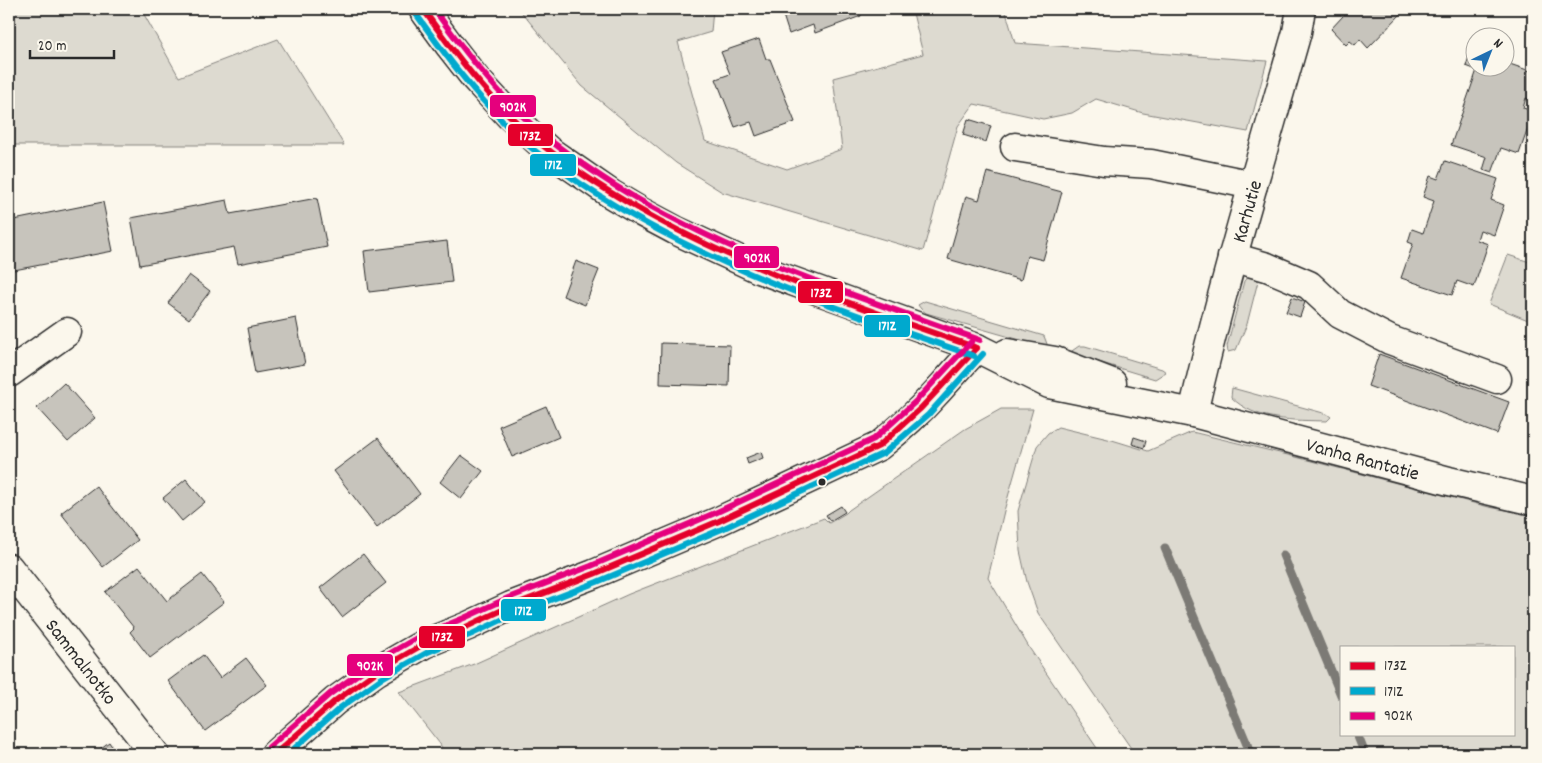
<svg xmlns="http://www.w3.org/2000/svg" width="1542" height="763" font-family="Dekko,sans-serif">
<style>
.green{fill:#dddad0;stroke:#84827e;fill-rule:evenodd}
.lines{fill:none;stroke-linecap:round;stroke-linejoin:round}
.stream{stroke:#7b7a75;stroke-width:9}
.building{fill:#c7c4bc;stroke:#2b2b2b}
.minor-casing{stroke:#2b2b2b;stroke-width:31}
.major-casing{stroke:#2b2b2b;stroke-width:31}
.minor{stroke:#fbf7ec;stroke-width:28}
.major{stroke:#fbf7ec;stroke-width:28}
.bus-1-casing{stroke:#fbf7ec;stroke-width:10}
.bus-2-casing{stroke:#fbf7ec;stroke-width:10}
.bus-3-casing{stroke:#fbf7ec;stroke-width:10}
.bus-1{stroke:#e4002b;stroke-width:6}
.bus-2{stroke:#00a9ce;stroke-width:6}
.bus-3{stroke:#e5007d;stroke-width:6}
.bus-dot{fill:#2b2b2b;stroke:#fbf7ec;stroke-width:2}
.labels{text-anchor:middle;stroke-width:4.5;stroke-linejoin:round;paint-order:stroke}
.street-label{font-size:20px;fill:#2b2b2b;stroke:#fbf7ec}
.line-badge{stroke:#fbf7ec;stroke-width:2}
.badge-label{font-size:14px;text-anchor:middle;font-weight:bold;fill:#fff}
</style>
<rect width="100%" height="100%" fill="#fbf7ec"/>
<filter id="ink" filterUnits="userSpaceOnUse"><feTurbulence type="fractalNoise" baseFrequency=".02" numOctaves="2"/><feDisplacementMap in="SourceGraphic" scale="10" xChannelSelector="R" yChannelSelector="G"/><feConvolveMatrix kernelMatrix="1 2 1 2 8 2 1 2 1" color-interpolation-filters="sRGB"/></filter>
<g filter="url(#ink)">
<!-- green -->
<g class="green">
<path d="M9,9h132l38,68 99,-38 66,106h-335z"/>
<path d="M519,9h194l-2,23 -33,10 27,99 82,28 55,-20 -9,-71 90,-24 -11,-45h93l10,34 252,18 -19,71 -105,-19 -47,-14 -24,14 -29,6 -69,-15 -16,22 -35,125 -201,-59 -46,-29 -94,-77z"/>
<path d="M1508,255l25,8v59l-44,-18z"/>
<path d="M1255,273l3,8 -11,43 -11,26 -8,2 -1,-6 17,-65 5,-6z"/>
<path d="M925,301l119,35 3,8 -2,3 -119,-34 -5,-4 -3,-4z"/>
<path d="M1079,346h6l77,23 4,3 -11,7 -86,-26z"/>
<path d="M1232,388l95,26 4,3 -4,4c-33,-1 -71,1 -96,-24z"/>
<path d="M1001,409h32l-29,102 -16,67 42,71 71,105h-656l-5,-10 -41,-52 75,-28 155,-70 195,-76 5,5 17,-10 3,-3 116,-81z"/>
<path d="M1058,427l54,13 36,11 44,-19 100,24 197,51 44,8v239h-398l-97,-141 -11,-31 -7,-31 -2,-40 19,-65 11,-13zM1341,647h172v87h-172z"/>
</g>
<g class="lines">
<!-- stream -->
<g class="stream">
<path d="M1165,548l86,206"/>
<path d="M1283,555l58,140"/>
<path d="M1357,734l8,20"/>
</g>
</g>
<!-- building -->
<g class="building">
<path d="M781,9h91l-11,4v3l-46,17 -2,-8 -24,9z"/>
<path d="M1336,9h65l1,4 -34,35 -8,-9 -5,6 -5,-4 -4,4 -15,-16 12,-13z"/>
<path d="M759,39l7,20h4l25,63 -39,14 -5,-14 -16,5 -19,-48 14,-5 -9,-22z"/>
<path d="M1471,50l3,1v17h30v-6l29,10v29l-7,-3 -3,10 10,3v3l-14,40 -18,-6 -9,25 -9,-3 4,-13 -36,-12 26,-75 -11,-4z"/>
<path d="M968,119l23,7 -5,16 -23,-7z"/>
<path d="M1445,161l53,18 -7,21 13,5 -10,30 -14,-5 -3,10 11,4 -14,43 -17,-6 -5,14 -51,-17 12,-34 -5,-2 4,-13 11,4 11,-32 -11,-4 7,-21 8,3z"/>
<path d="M987,172l75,20 -19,68 -16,-4 -6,24 -73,-21 18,-63 13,4z"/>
<path d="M317,198l10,49 -89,17 -4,-17 -94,18 -9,-47 96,-18 3,14z"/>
<path d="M103,202l10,49 -104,20v-50z"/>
<path d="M447,241l5,41 -83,10 -5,-41z"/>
<path d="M576,261l23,9 -14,35 -22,-9z"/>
<path d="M189,275l21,16 -21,28 -21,-16z"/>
<path d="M1292,297l13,5 -5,15 -14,-5z"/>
<path d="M296,318l9,46 -50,9 -8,-45z"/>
<path d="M661,343l69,2 -1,41 -69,-2z"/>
<path d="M1379,354l130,48 -12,32 -129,-48z"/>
<path d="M64,383l31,35 -27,24 -31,-34z"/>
<path d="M546,406l13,31 -47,20 -13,-31z"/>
<path d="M1134,437l12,4 -2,7 -12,-4z"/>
<path d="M378,438l42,56 -43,33 -43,-56z"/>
<path d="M761,452l2,6 -15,6 -2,-6z"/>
<path d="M461,455l22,16 -22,28 -21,-17z"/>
<path d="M186,479l19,23 -23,19 -19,-23z"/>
<path d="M96,486l42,54 -35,27 -42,-54z"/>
<path d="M841,506l4,6 -15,9 -4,-6z"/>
<path d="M363,554l23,29 -44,34 -22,-29z"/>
<path d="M139,566l28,35 35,-27 22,28 -74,56 -20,-26 4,-4 -29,-36z"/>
<path d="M203,655l17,23 26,-20 21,27 -62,46 -37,-50z"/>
<path d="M109,742l8,12h-24z"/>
</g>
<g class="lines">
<!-- minor casing -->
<g class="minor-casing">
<g id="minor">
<path d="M1015,147l89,14 47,3 102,21"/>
<path d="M1232,257l35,10 42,18 31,29 50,26 107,39"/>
<path d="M9,373l58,-41"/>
<path d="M1193,413c29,-128 68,-254 104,-381l4,-23"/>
<path d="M9,568l146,186"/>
<path d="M275,754l60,-53 42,-30 47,-27 44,-18 43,-20 83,-32 125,-53 160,-75c20,-16 39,-33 55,-51 15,-16 28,-32 43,-47"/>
</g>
</g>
<!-- major casing -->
<g class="major-casing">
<g id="major">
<path d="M423,9l27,37 25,32 35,38 39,35 62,43 32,19 32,17 84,39 218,79 72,36 144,29 256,68 84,20"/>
<path d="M1007,353l48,8 57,22"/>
</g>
</g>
<!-- minor -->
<use href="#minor" class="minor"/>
<!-- major -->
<use href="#major" class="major"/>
<!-- bus-1 casing -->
<g class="bus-1-casing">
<g id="bus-1">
<path d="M423,9c31,44 64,87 105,124 25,22 53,41 82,59 114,71 241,112 367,156"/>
<path d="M275,754l60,-53 42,-30 47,-27 44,-18 43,-20 83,-32 125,-53 160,-75 42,-38 56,-60"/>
</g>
</g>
<!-- bus-2 casing -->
<g class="bus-2-casing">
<g id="bus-2">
<path d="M416,14c32,45 66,90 107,127 26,22 54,41 83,59 114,71 242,112 368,156"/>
<path d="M288,754l52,-46 42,-30 46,-26 44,-18 42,-20 83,-32 125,-53 162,-76 44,-38 55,-61"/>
</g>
</g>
<!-- bus-3 casing -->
<g class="bus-3-casing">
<g id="bus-3">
<path d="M434,9c30,42 62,83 100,118 25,22 52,40 80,58 113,70 241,111 366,155"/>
<path d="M269,747l61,-53 43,-31 47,-27 44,-18 44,-20 83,-32 124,-53 159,-74 41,-37 56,-60"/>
</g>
</g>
<!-- bus-1 -->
<use href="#bus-1" class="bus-1"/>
<!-- bus-2 -->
<use href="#bus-2" class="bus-2"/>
<!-- bus-3 -->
<use href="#bus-3" class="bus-3"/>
</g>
</g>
<!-- markers -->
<circle class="bus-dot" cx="822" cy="482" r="4.5"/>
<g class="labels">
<!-- street labels -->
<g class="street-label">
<text transform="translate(1246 211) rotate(-74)" y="7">Karhutie</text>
<text transform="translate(1363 458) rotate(15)" y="7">Vanha Rantatie</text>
<text transform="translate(82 661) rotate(52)" y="7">Sammalnotko</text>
</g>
</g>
<g class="line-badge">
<rect x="489" y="94" width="48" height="24" rx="5" fill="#e5007d"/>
<rect x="507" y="123" width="47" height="24" rx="5" fill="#e4002b"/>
<rect x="529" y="153" width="48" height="24" rx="5" fill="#00a9ce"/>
<rect x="733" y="245" width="47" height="24" rx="5" fill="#e5007d"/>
<rect x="797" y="280" width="47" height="24" rx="5" fill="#e4002b"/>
<rect x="863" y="314" width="48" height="24" rx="5" fill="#00a9ce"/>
<rect x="500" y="598" width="47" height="24" rx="5" fill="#00a9ce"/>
<rect x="418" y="625" width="48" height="24" rx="5" fill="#e4002b"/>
<rect x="346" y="653" width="48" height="24" rx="5" fill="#e5007d"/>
</g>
<g class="badge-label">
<text x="513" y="111">902K</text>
<text x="530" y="140">173Z</text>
<text x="553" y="169">171Z</text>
<text x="757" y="262">902K</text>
<text x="821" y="297">173Z</text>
<text x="887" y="330">171Z</text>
<text x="523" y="615">171Z</text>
<text x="442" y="641">173Z</text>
<text x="370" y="670">902K</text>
</g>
<!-- margin -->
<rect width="1542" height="763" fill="none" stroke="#fbf7ec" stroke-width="30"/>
<rect x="15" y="15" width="1512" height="733" fill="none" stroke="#2b2b2b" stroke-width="2" filter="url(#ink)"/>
<!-- legend -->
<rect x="1340" y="646" width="175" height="90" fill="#fbf7ec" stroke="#a8a59f"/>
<rect x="1350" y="662" width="25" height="8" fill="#e4002b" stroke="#a8a59f"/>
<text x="1384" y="670" font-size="15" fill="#2b2b2b">173Z</text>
<rect x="1350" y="687" width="25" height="8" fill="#00a9ce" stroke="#a8a59f"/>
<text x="1384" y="696" font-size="15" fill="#2b2b2b">171Z</text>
<rect x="1350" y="712" width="25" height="8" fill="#e5007d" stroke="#a8a59f"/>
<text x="1384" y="720" font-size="15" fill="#2b2b2b">902K</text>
<!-- north arrow -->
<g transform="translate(1490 52) rotate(43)"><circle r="24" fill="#fbf7ec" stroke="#a8a59f"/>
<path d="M0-4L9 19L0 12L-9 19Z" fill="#1f6fb2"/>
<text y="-8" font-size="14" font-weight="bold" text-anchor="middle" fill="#2b2b2b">N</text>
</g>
<!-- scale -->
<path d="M30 50v8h84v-8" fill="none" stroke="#2b2b2b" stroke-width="2.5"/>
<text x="38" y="50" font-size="15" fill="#2b2b2b" stroke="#fbf7ec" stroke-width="4" paint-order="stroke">20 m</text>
</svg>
